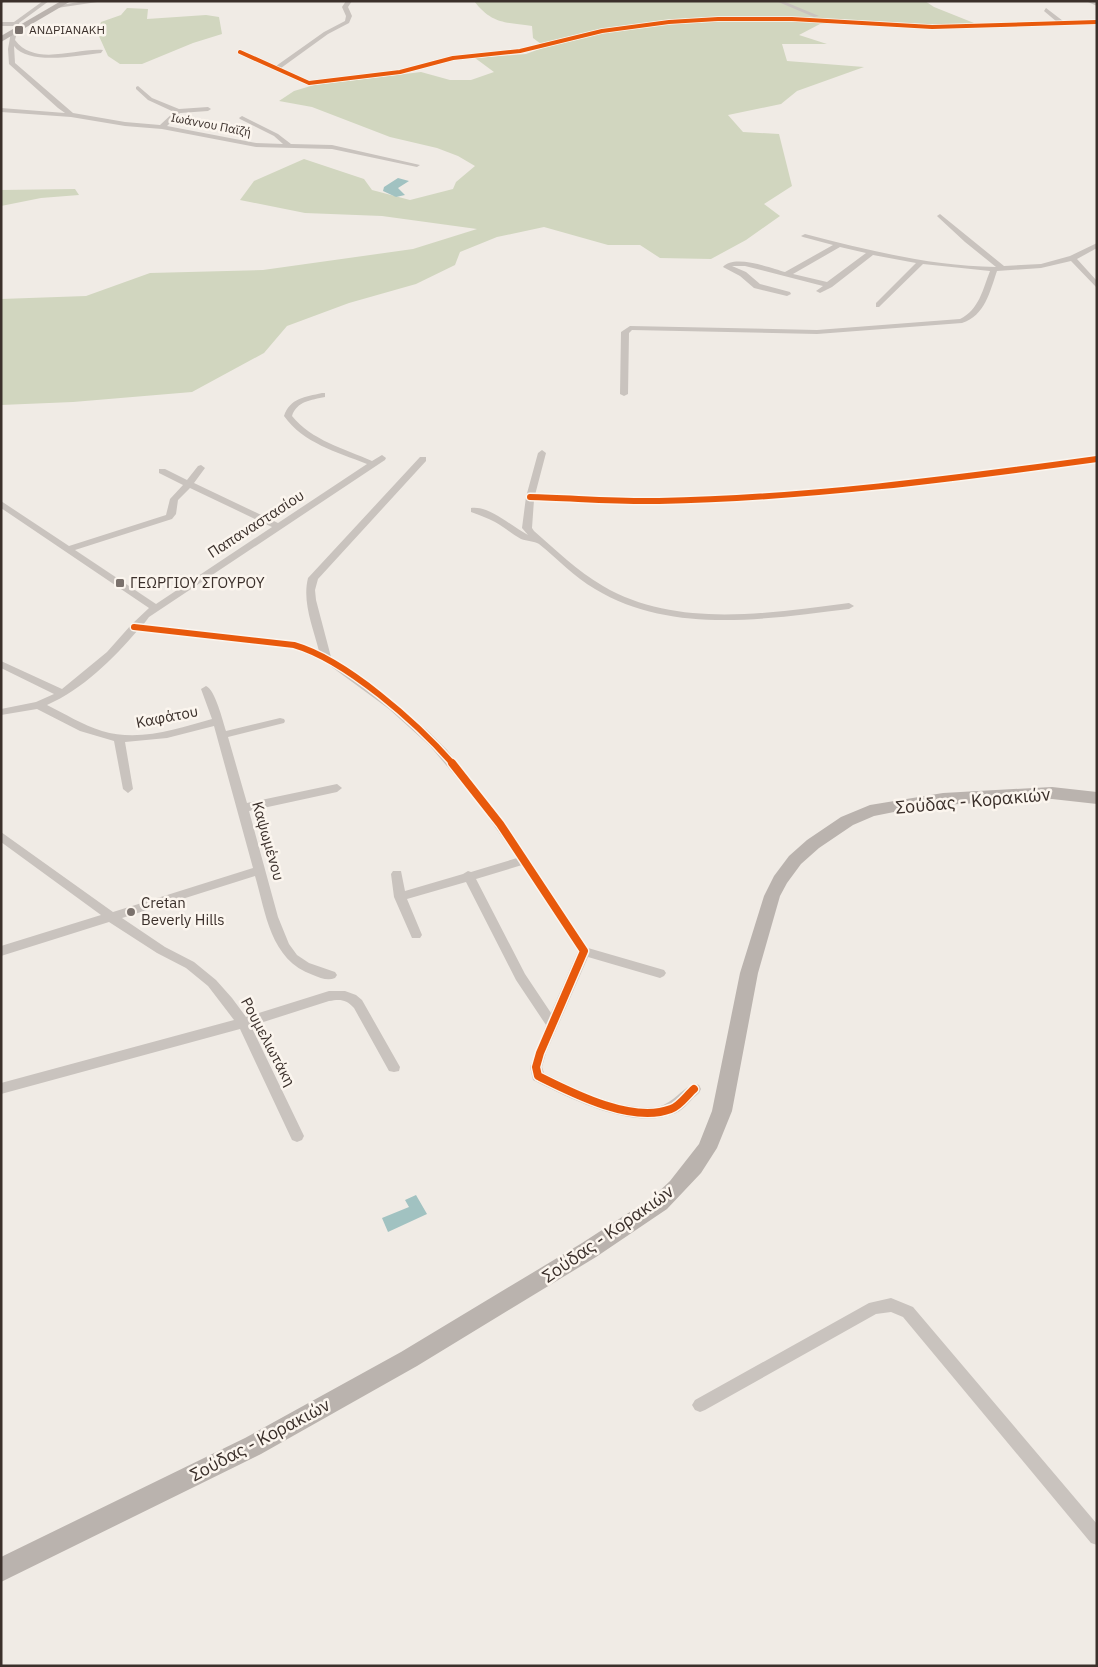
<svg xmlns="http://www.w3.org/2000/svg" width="1098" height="1667" font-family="'IBM Plex Sans',sans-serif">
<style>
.green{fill:#d1d6bf}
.water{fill:#a1c2c1}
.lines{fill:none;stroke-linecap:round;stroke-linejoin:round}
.minor{fill:#c9c3be;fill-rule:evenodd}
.secondary{fill:#bab3ae;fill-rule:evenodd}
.cycleway-far2-casing{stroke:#fbf5ee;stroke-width:5.5}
.cycleway-far1-casing{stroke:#fbf5ee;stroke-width:9}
.cycleway-casing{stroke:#fbf5ee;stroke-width:11}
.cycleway-far2{stroke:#e8590c;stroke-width:4}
.cycleway-far1{stroke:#e8590c;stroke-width:6}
.cycleway{stroke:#e8590c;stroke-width:8}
.poi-dot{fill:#7a716c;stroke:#fbf5ee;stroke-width:2}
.labels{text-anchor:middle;stroke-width:5;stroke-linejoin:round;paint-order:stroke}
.far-poi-label{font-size:12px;fill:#3b302b;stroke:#fbf5ee;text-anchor:start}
.far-street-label{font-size:12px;fill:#3b302b;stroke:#fbf5ee}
.street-label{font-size:15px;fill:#3b302b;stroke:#fbf5ee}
.poi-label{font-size:15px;fill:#3b302b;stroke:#fbf5ee;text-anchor:start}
.near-street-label{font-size:18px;fill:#3b302b;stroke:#fbf5ee}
</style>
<rect width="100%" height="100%" fill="#f0ebe5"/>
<!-- green -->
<g class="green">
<path d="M474,1h451l9,6 45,18h-51l-65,-3 -43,2 -21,11 28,9h-45l5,17 77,6 -67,24 -16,13 -53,11 15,17 36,2 13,52 -28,18 16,12 -34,24 -35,19 -51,-1 -20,-13h-32l-64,-18 -47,10 -37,15 -5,13 -39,19 -67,19 -62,23 -23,27 -72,39 -119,10 -72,3v-106l85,-3 64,-23 113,-3 150,-21 64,-20 -95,-13 -77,-3 -65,-13 14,-19 50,-22 60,20 8,11 38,10 43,-11 3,-7 19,-16 -17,-10 -21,-8 -47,-11 -78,-30 -33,-6 15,-10 20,-6 107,-13 29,8h21l23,-8 -19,-14 51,-4 19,-7 -12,-9 -1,-12c-28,-4 -40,-2 -58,-25z"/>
<path d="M127,8l21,1 -1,10 59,-4 13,2 3,17 -29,9 -51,21h-22l-12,-8 -10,-22 3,-12 20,-7z"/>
<path d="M75,189l4,6 -38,3 -40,8v-16z"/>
</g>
<!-- water -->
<g class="water">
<path d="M398,178l11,3 -11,7 7,7 -9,2 -13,-6 1,-4z"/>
<path d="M416,1195l11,19 -39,18 -6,-14 27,-11 -4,-7z"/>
</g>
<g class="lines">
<!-- minor -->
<g class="minor">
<path d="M1,1h4l-4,3z"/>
<path d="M43,1h6l-30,22 1,7h-4l-2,-4h-13v-4h13z"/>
<path d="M85,1h19l-47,7 -3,-2z"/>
<path d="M346,1h6l-4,6 4,9 -3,7 -21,11 -47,34 29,13 90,-11 53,-14 67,-7 82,-20 67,-9 49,-3h74l140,8 125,-3 -13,-11 2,-3 17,13 34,-1v4l-165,5 -140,-8h-74l-49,3 -67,9 -82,20 -67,7 -53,14 -91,11 -72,-33 5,-1 34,15 48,-34 21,-11 1,-5 -4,-9z"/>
<path d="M776,1h7l36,15 -5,1z"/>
<path d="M1088,1l9,1v4l-9,-4z"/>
<path d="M14,30l3,2 -2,8c20,27 60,8 88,10l-2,3c-21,2 -72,13 -87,-7l1,17 58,50 52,9 35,3 14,-13 -26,-12 -12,-11v-2l2,-1 14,12 27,11 29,-2 3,2 -3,2 -28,2 -13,13 89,17 27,1 -9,-8 -34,-17 -1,-1 3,-2 36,18 13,10 41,1 88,20 -3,2 -85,-18 -76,-2 -94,-18 -37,-3 -54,-9 -70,-5v-4l64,5 -7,-5 -49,-44 -1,-15 3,-17z"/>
<path d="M940,214l64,52 37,-2 29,-8 27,-13v5l-20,11 20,22v7l-26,-27 -30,7 -44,3c-7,20 -12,45 -35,52l-145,11 -185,-4 -3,3 -1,61 -4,2 -4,-2 1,-62 9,-6 187,4 143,-11c19,-9 23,-30 30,-48l-67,-7 -44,43h-3v-4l40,-40 -43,-8 -41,32 -12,6 -4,-2 7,-5 -78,-20h-13l14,6 14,12 30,8 1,2 -4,2 -33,-8 -14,-12 -17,-9c11,-13 48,1 62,5l48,-27 -30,-8 -2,-1 4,-2c62,16 125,32 191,33l-31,-25 -27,-25 -1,-1zM840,247l26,6 -39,29 -34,-8z"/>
<path d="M322,393h3v4c-14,3 -28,4 -33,19 19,24 53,33 80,45l10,-6 4,3 -1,2 -236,157 -6,8 151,17 25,9c-6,-24 -17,-49 -11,-73l112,-121h6v4l-108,118 -3,11 1,10 15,57 65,47 32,27 19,19 57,72 84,126 76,22 2,3 -2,3 -4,2 -72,-21 -42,96 -4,14 2,6c33,16 74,38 113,34 18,-3 29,-26 42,-22l2,4 -2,4c-8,6 -14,16 -23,20 -41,19 -107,-15 -143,-33l-3,-13 16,-42 -30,-45 -50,-98 -59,17 15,36 -2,3h-8l-18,-41 -3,-23 2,-3h8l4,20 58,-17 5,-3 3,1 46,-14 -39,-55 -48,-57 -41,-37 -64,-47 -32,-14 -155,-18c-26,30 -55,59 -91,75 18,9 36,20 55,26 37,11 75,-2 110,-12l-11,-30 5,-3c9,3 17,36 20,45l54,-13 4,1 1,2 -1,2 -56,14 19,66 90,-19 5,4 -5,4 -88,19 29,106 11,27 8,11 12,8 26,9 2,3 -2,3c-7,3 -15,0 -22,-3 -43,-15 -47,-62 -58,-99l-133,42 43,29 29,15 22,18 16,18 14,19 83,-26h16l11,4 6,5 38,67 -1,4 -5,1 -5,-1 -35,-63c-8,-9 -14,-9 -25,-7l-78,25 53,110 -2,4 -5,2 -5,-2 -52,-111 -239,65v-11l233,-63 -26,-34 -22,-18 -29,-15 -48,-31 -108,34v-10l100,-31 -100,-73v-10l112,80 140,-44 -39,-142 -47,12 -42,4 8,47 -5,4 -5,-4 -9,-48 -34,-10 -43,-22 -36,6v-6l35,-7 18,-8 -53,-26v-7l61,28 45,-37 24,-27 18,-17 -148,-100v-7l68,45 97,-31 4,-16 13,-14 -24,-12v-4h6l22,11 11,-14 3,-1 4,3 -11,15 84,40 89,-59c-30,-12 -64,-21 -83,-48 6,-18 21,-19 38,-23zM190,488l82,39 -116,77 -81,-54 97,-31 4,-5 2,-14zM522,865l56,86 -27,62 -26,-39 -49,-95z"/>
<path d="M542,450l4,3 -11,42c41,1 84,5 125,3 146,-5 292,-22 437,-42v6c-145,20 -291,38 -438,42 -41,1 -83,-3 -125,-4l-2,28 2,3c22,19 43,40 69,55 73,43 166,27 246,17l5,3 -5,3c-83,10 -178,26 -254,-20 -21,-12 -37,-30 -56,-45 -5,-3 -12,-3 -18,-5 -9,-5 -17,-12 -26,-17 -7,-4 -16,-7 -24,-10v-4c18,-3 41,19 57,27l-6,-7 4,-31 12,-44z"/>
<path d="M891,1298l22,9 184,217v21l-6,-2 -188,-226 -12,-5 -15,2 -171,96 -5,2 -5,-2 -3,-5 3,-5 174,-97z"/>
</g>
<!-- secondary -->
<g class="secondary">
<path d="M61,1h10l-70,41v-6z"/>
<path d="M1052,787l45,5v12l-45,-5 -109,6 -49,7 -20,4 -21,9 -34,23 -18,16 -14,19 -7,13 -22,77 -26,138 -15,37 -16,25 -34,36 -71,48 -179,109 -156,88 -260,128v-25l244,-119 156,-86 181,-109 71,-46 17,-16 29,-37 13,-33 28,-138 24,-77 10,-20 15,-20 18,-16 34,-23 29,-12 73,-12z"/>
</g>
<!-- cycleway-far2 casing -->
<g class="cycleway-far2-casing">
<path id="cycleway-far2" d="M240,52l69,31 91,-11 53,-14 67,-7 82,-20 67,-9 49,-3h74l140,8 165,-5"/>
</g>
<!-- cycleway-far1 casing -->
<g class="cycleway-far1-casing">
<g id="cycleway-far1">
<path d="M530,497c43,1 86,5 129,4 147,-3 293,-22 438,-42"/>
<path d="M134,627l160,18c52,15 123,78 159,119"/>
</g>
</g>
<!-- cycleway casing -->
<g class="cycleway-casing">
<path id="cycleway" d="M452,763l48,61 84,127 -44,102 -4,14 2,9c34,17 94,48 133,33 9,-3 16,-14 23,-20"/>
</g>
<!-- cycleway-far2 -->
<use href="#cycleway-far2" class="cycleway-far2"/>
<!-- cycleway-far1 -->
<use href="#cycleway-far1" class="cycleway-far1"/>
<!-- cycleway -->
<use href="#cycleway" class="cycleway"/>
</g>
<!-- markers -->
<g class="poi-dot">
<rect x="14" y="25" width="10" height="10" rx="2.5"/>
<rect x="115" y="578" width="10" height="10" rx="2.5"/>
<circle cx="131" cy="912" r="5"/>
</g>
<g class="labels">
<!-- far-poi labels -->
<g class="far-poi-label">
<text x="29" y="34">ΑΝΔΡΙΑΝΑΚΗ</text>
</g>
<!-- far-street labels -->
<g class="far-street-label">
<text transform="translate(211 125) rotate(11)" y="4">Ιωάννου Παϊζή</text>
</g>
<!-- street labels -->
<g class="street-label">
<text transform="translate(256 524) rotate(-33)" y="5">Παπαναστασίου</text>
<text transform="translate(167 717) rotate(-11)" y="5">Καφάτου</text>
<text transform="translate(268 841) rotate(74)" y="5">Καψωμένου</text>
<text transform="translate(268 1042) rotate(62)" y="5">Ρουμελιωτάκη</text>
</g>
<!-- poi labels -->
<g class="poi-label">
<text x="130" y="588">ΓΕΩΡΓΙΟΥ ΣΓΟΥΡΟΥ</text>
<text x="141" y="908">Cretan<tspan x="141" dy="17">Beverly Hills</tspan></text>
</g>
<!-- near-street labels -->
<g class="near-street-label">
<text transform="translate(973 801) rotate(-5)" y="6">Σούδας - Κορακιών</text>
<text transform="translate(608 1234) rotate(-35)" y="6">Σούδας - Κορακιών</text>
<text transform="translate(260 1440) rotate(-28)" y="6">Σούδας - Κορακιών</text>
</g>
</g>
<!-- border -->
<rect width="1098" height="1667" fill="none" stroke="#3b302b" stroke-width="5"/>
</svg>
